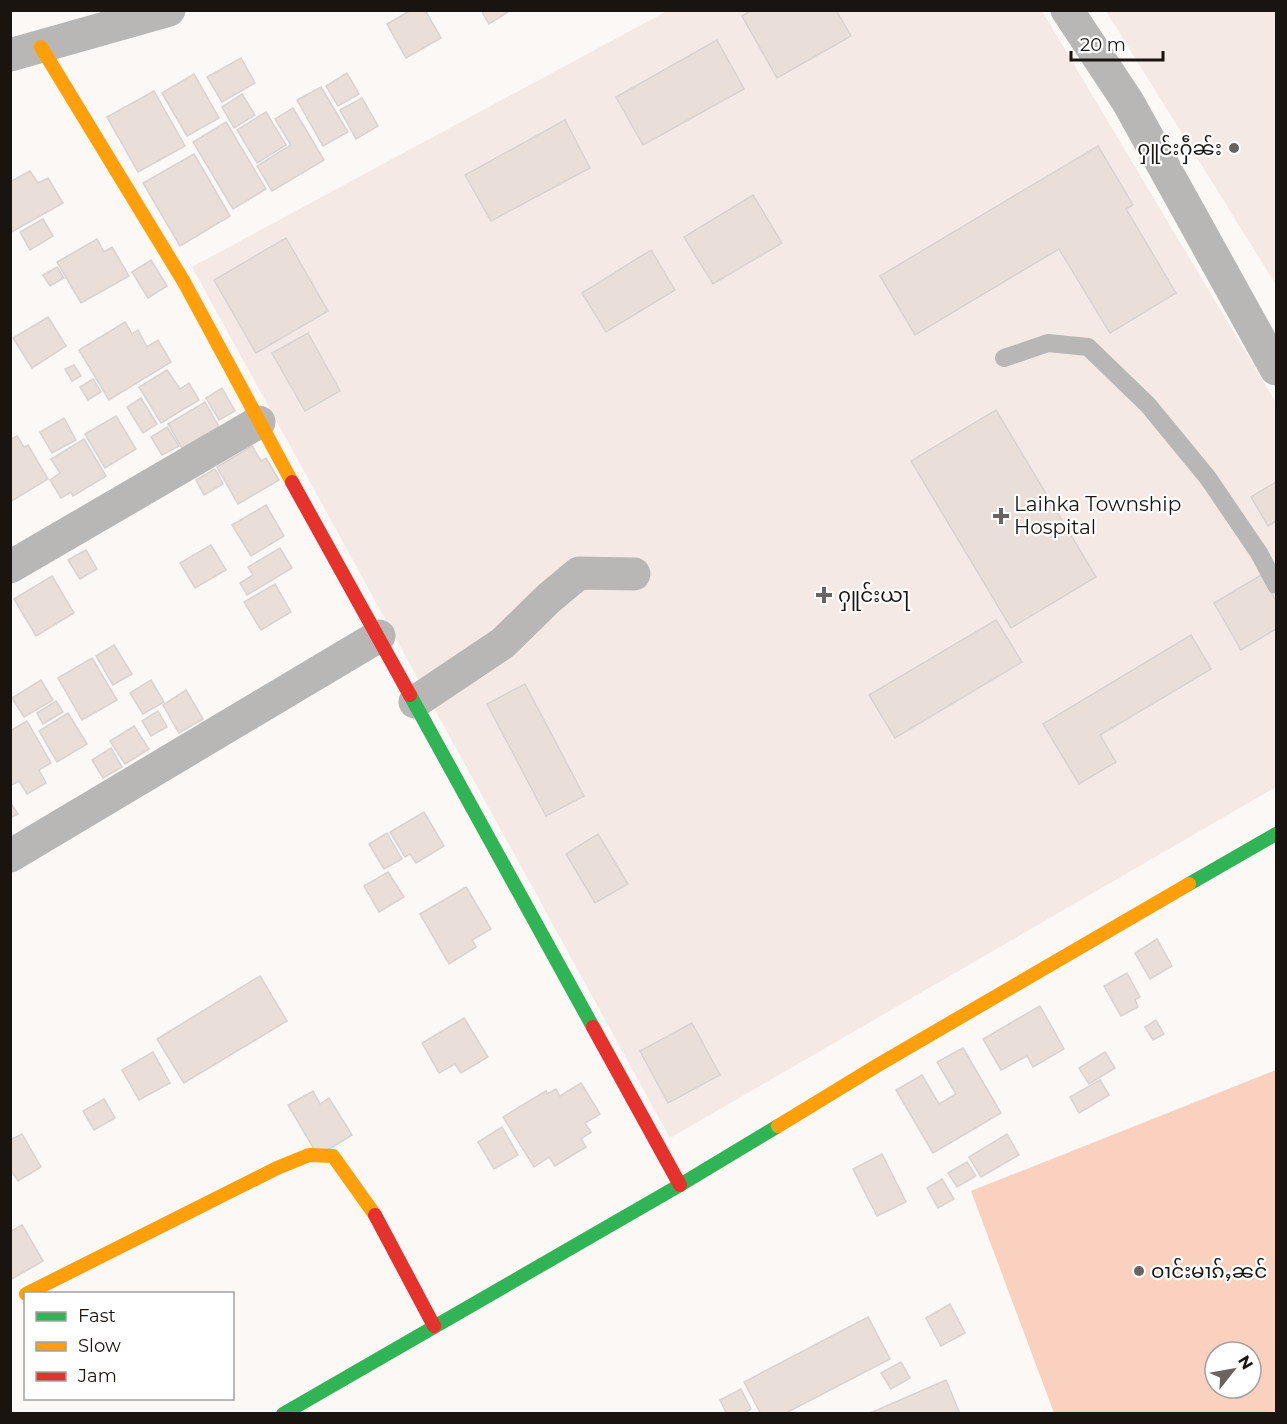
<svg xmlns="http://www.w3.org/2000/svg" width="1287" height="1424" font-family="Montserrat,'Noto Sans Myanmar',sans-serif">
<style>
.built{fill:#f4e9e5}
.green{fill:#fad1be;fill-rule:evenodd}
.building{fill:#eaded9;stroke:#d8d3d1;stroke-width:1.5}
.lines{fill:none;stroke-linecap:round;stroke-linejoin:round}
.lane{stroke:#b9b7b5;stroke-width:18}
.street{stroke:#b9b7b5;stroke-width:33}
.fast{stroke:#30b455;stroke-width:14}
.slow{stroke:#ff9f0a;stroke-width:14}
.jam{stroke:#e5322d;stroke-width:14}
.poi-dot{fill:#696461;stroke:#fff;stroke-width:2}
.labels{text-anchor:middle;stroke-width:4.5;stroke-linejoin:round;paint-order:stroke}
.poi-label{font-size:20px;fill:#1a1411;stroke:#fff;text-anchor:start}
</style>
<rect width="100%" height="100%" fill="#fcf8f6"/>
<!-- built -->
<g class="built">
<path d="M667,11h375l234,392v384l-606,351 -478,-871z"/>
<path d="M1106,11h170v274z"/>
</g>
<!-- green -->
<path class="green" d="M1276,1070v343h-222l-83,-222zM1215,1352h36v36h-36z"/>
<!-- building -->
<g class="building">
<path d="M411,10h14l16,28 -35,20 -19,-34z"/>
<path d="M481,10h30l-22,14z"/>
<path d="M751,10h85l15,26 -74,42 -35,-62z"/>
<path d="M717,40l27,49 -101,56 -27,-48z"/>
<path d="M241,58l14,25 -33,19 -15,-25z"/>
<path d="M347,73l12,21 -21,12 -12,-20z"/>
<path d="M194,74l25,44 -32,18 -25,-43z"/>
<path d="M321,87l27,45 -25,14 -26,-46z"/>
<path d="M154,91l31,55 -47,26 -31,-55z"/>
<path d="M242,94l13,21 -21,13 -12,-21z"/>
<path d="M362,98l16,28 -22,13 -16,-29z"/>
<path d="M293,108l31,52 -52,31 -15,-25 34,-21 -16,-26z"/>
<path d="M266,112l20,33 -29,18 -20,-33z"/>
<path d="M565,120l25,48 -99,53 -26,-46z"/>
<path d="M226,122l40,67 -33,20 -40,-67z"/>
<path d="M1098,146l35,59 -7,4 50,84 -66,40 -51,-84 -144,86 -35,-59z"/>
<path d="M194,154l36,62 -50,30 -37,-63z"/>
<path d="M30,171l8,12 10,-5 15,25 -53,30v-51z"/>
<path d="M753,195l29,48 -69,41 -29,-47z"/>
<path d="M43,219l10,17 -23,14 -10,-18z"/>
<path d="M286,238l42,73 -72,42 -42,-73z"/>
<path d="M97,239l7,13 8,-5 17,29 -48,27 -24,-41z"/>
<path d="M651,250l24,40 -69,42 -24,-39z"/>
<path d="M151,260l16,26 -19,12 -16,-26z"/>
<path d="M57,267l7,11 -14,8 -7,-11z"/>
<path d="M48,317l18,29 -34,22 -19,-30z"/>
<path d="M125,322l7,12 6,-4 9,17 11,-7 13,22 -62,38 -30,-50z"/>
<path d="M308,333l32,58 -35,20 -33,-58z"/>
<path d="M74,365l7,11 -9,5 -7,-12z"/>
<path d="M167,370l13,19 9,-6 10,17 -38,23 -22,-36z"/>
<path d="M93,379l8,13 -13,8 -8,-13z"/>
<path d="M222,388l13,23 -16,9 -13,-22z"/>
<path d="M141,398l16,26 -14,9 -16,-26z"/>
<path d="M205,402l14,25 -37,21 -14,-24z"/>
<path d="M996,410l100,167 -85,51 -100,-167z"/>
<path d="M116,416l20,33 -31,19 -20,-34z"/>
<path d="M64,418l12,22 -24,13 -12,-21z"/>
<path d="M167,427l12,19 -17,9 -11,-18z"/>
<path d="M17,436l7,11 4,-2 20,34 -38,23v-62z"/>
<path d="M84,439l22,37 -33,20 -2,-4 -10,6 -11,-18 10,-7 -9,-14z"/>
<path d="M252,446l9,15 5,-3 13,22 -41,24 -21,-37z"/>
<path d="M215,469l8,15 -19,11 -8,-15z"/>
<path d="M1276,482v39l-8,5 -17,-29z"/>
<path d="M266,505l18,31 -33,20 -19,-31z"/>
<path d="M211,545l15,25 -31,18 -15,-25z"/>
<path d="M280,548l12,20 -45,27 -7,-12 13,-8 -5,-8z"/>
<path d="M86,550l11,19 -17,10 -12,-19z"/>
<path d="M1261,575l15,26v28l-35,21 -27,-47z"/>
<path d="M52,576l22,37 -38,23 -22,-37z"/>
<path d="M275,584l16,28 -30,18 -17,-28z"/>
<path d="M996,620l26,42 -127,76 -26,-43z"/>
<path d="M1191,635l20,34 -111,66 16,27 -37,22 -36,-60z"/>
<path d="M114,645l18,29 -19,11 -17,-29z"/>
<path d="M92,658l25,42 -35,20 -24,-42z"/>
<path d="M41,680l12,20 -29,17 -12,-19z"/>
<path d="M151,680l13,22 -21,12 -13,-21z"/>
<path d="M525,684l59,112 -38,20 -59,-112z"/>
<path d="M186,690l17,29 -24,14 -16,-28z"/>
<path d="M56,701l7,11 -20,12 -6,-11z"/>
<path d="M158,711l9,16 -16,9 -9,-15z"/>
<path d="M68,713l19,31 -30,18 -18,-31z"/>
<path d="M27,721l24,42 -12,7 7,13 -19,11 -8,-13 -9,5v-55z"/>
<path d="M134,726l15,23 -24,15 -15,-23z"/>
<path d="M111,748l11,19 -19,11 -11,-18z"/>
<path d="M10,802l8,12 -8,4z"/>
<path d="M424,812l20,34 -28,17 -6,-9 -5,3 -15,-25z"/>
<path d="M387,833l15,26 -18,10 -15,-25z"/>
<path d="M598,834l30,50 -33,19 -29,-49z"/>
<path d="M388,872l16,25 -25,15 -15,-26z"/>
<path d="M466,887l25,42 -19,11 4,7 -27,17 -29,-50z"/>
<path d="M1157,939l15,27 -22,13 -15,-26z"/>
<path d="M1127,973l13,24 -5,3 3,7 -17,9 -17,-30z"/>
<path d="M260,976l27,45 -103,62 -27,-44z"/>
<path d="M1040,1006l24,43 -31,18 -6,-11 -26,14 -18,-31z"/>
<path d="M464,1018l24,39 -27,16 -6,-9 -16,9 -17,-30z"/>
<path d="M1156,1020l8,14 -11,6 -8,-13z"/>
<path d="M692,1023l28,52 -52,28 -28,-52z"/>
<path d="M963,1048l38,65 -68,40 -37,-63 26,-15 17,29 17,-10 -19,-32z"/>
<path d="M153,1052l17,31 -31,17 -17,-30z"/>
<path d="M1105,1052l10,16 -26,16 -10,-16z"/>
<path d="M1100,1080l9,15 -30,18 -9,-16z"/>
<path d="M581,1083l19,31 -15,9 6,9 -10,7 5,8 -31,19 -6,-9 -15,10 -31,-50 43,-26 1,3 9,-5 4,7z"/>
<path d="M313,1091l7,13 9,-6 23,37 -34,21 -30,-51z"/>
<path d="M104,1099l11,19 -21,12 -11,-19z"/>
<path d="M502,1127l16,28 -24,14 -16,-27z"/>
<path d="M22,1134l19,33 -23,14 -8,-12v-29z"/>
<path d="M1007,1134l12,21 -38,22 -12,-20z"/>
<path d="M882,1154l24,48 -29,14 -24,-47z"/>
<path d="M967,1162l9,14 -19,11 -9,-14z"/>
<path d="M942,1179l12,20 -16,9 -11,-20z"/>
<path d="M22,1225l21,36 -33,19v-48z"/>
<path d="M950,1304l15,29 -24,13 -15,-28z"/>
<path d="M868,1317l22,42 -106,55h-23l-17,-32z"/>
<path d="M901,1362l9,16 -19,11 -10,-16z"/>
<path d="M946,1380l14,34h-92z"/>
<path d="M741,1389l10,20 -8,5h-16l-7,-14z"/>
</g>
<g class="lines">
<!-- lane -->
<path class="lane" d="M1004,358l44,-15 40,4 60,58 60,73 51,75 17,32"/>
<!-- street -->
<g class="street">
<path d="M1067,10l61,92 148,267"/>
<path d="M10,55l159,-45"/>
<path d="M10,567l249,-145"/>
<path d="M415,702l88,-59 46,-45 30,-25 55,1"/>
<path d="M10,856l369,-220"/>
</g>
<!-- fast -->
<g class="fast">
<path d="M410,695l183,332"/>
<path d="M1189,884l87,-50"/>
<path d="M283,1414l397,-229 98,-59"/>
</g>
<!-- slow -->
<g class="slow">
<path d="M41,47l143,235 108,200"/>
<path d="M778,1126l100,-61 311,-181"/>
<path d="M26,1294l251,-126 32,-13 24,1 42,59"/>
</g>
<!-- jam -->
<g class="jam">
<path d="M292,482l118,213"/>
<path d="M593,1027l87,158"/>
<path d="M375,1215l59,111"/>
</g>
</g>
<!-- markers -->
<g class="poi-dot">
<circle cx="1234" cy="148" r="6"/>
<path d="M998 507h6v6h6v6h-6v6h-6v-6h-6v-6h6z"/>
<path d="M821 586h6v6h6v6h-6v6h-6v-6h-6v-6h6z"/>
<circle cx="1139" cy="1271" r="6"/>
</g>
<g class="labels">
<!-- poi labels -->
<g class="poi-label">
<text x="1222" y="155" text-anchor="end">ႁူင်းႁဵၼ်း</text>
<text x="1014" y="511">Laihka Township<tspan x="1014" dy="23">Hospital</tspan></text>
<text x="838" y="602">ႁူင်းယႃ</text>
<text x="1151" y="1278">ဝၢင်းမၢၵ်ႇၼင်</text>
</g>
</g>
<!-- border -->
<rect width="1287" height="1424" fill="none" stroke="#1a1411" stroke-width="24"/>
<!-- legend -->
<rect x="24" y="1292" width="210" height="108" fill="#ffffff" stroke="#a3a1a0" stroke-width="1.5"/>
<rect x="36" y="1312" width="30" height="9" fill="#30b455" stroke="#a3a1a0" stroke-width="1.5"/>
<text x="78" y="1322" font-size="18" fill="#1a1411">Fast</text>
<rect x="36" y="1342" width="30" height="9" fill="#ff9f0a" stroke="#a3a1a0" stroke-width="1.5"/>
<text x="78" y="1352" font-size="18" fill="#1a1411">Slow</text>
<rect x="36" y="1372" width="30" height="9" fill="#e5322d" stroke="#a3a1a0" stroke-width="1.5"/>
<text x="78" y="1382" font-size="18" fill="#1a1411">Jam</text>
<!-- north arrow -->
<g transform="translate(1233 1370) rotate(59)"><circle r="28" fill="#ffffff" stroke="#a3a1a0" stroke-width="1.5"/>
<path d="M0-4.5L10 22L0 15L-10 22Z" fill="#696461"/>
<text y="-9" font-size="16" font-weight="bold" text-anchor="middle" fill="#1a1411">N</text>
</g>
<!-- scale -->
<path d="M1071 51v9h92v-9" fill="none" stroke="#1a1411" stroke-width="3"/>
<text x="1080" y="51" font-size="18" fill="#1a1411" stroke="#ffffff" stroke-width="4.5" paint-order="stroke">20 m</text>
</svg>
